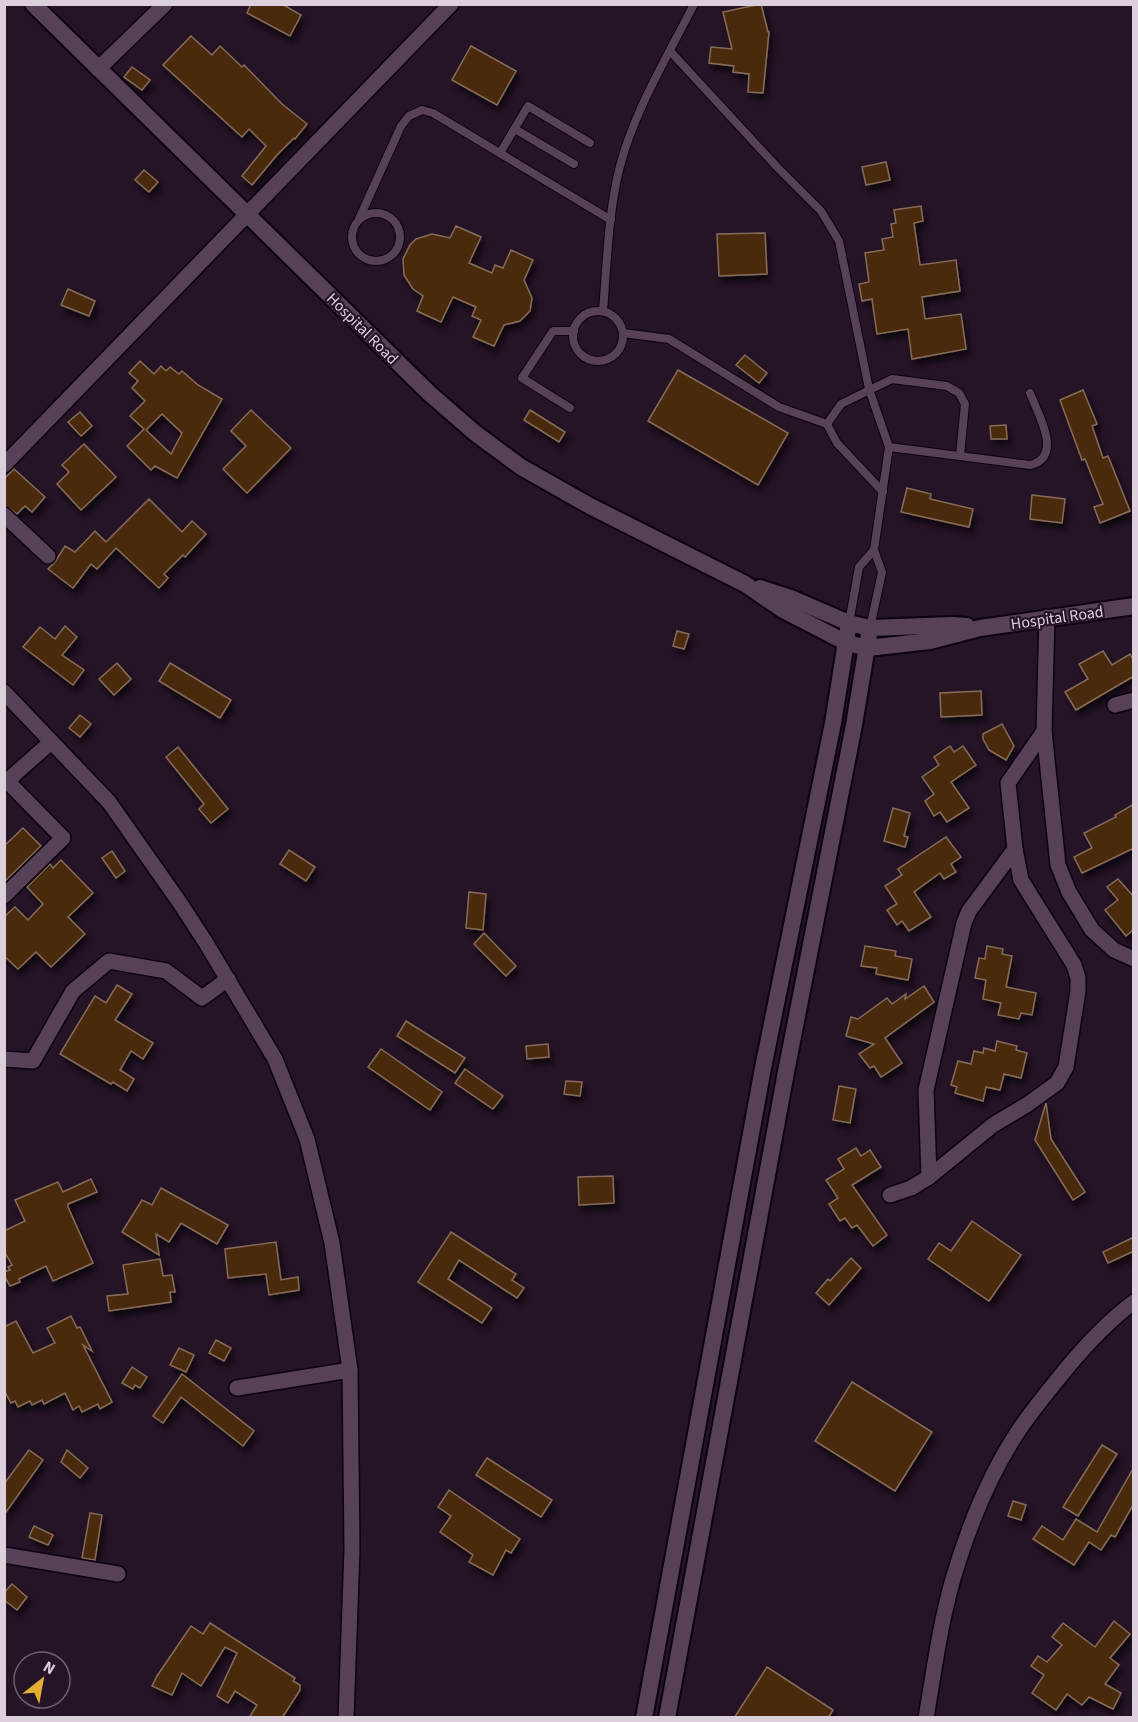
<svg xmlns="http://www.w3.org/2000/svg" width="1138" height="1722" font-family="'Source Sans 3',sans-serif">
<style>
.building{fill:#49290c;stroke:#866c59;stroke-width:1.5;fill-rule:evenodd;filter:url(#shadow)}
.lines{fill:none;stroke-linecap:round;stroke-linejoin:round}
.service-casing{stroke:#0d020f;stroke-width:10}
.minor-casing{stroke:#0d020f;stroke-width:18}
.tertiary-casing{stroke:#0d020f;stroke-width:20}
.service{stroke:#564157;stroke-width:8}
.minor{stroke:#564157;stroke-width:15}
.tertiary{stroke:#564157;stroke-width:16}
.labels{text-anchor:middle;stroke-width:4.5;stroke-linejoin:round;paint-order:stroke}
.street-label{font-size:16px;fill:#dcd0dc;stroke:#251326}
</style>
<defs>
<filter id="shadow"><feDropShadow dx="3.5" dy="6" stdDeviation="3" flood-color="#0009"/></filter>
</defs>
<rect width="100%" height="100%" fill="#251326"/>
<!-- building -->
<g class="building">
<path d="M251,4h31l19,11 -11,21 -43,-23z"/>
<path d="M761,4l7,28h1l-6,61 -15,-1 1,-18 -16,-2 1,-6 -25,-3 2,-16 21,2 -9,-37z"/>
<path d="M191,36l21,19 8,-9 22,21 2,-2 38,39 25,20 -12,15 -1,-1 -17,17 -25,30 -10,-9 24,-30 -17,-17 -7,8 -79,-72z"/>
<path d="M471,46l45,25 -19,34 -45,-25z"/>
<path d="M132,67l18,13 -8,10 -18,-13z"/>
<path d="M886,162l4,18 -24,5 -4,-18z"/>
<path d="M144,170l14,12 -9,10 -14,-12z"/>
<path d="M921,206l2,15 -9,2 6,42 36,-5 4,31 -38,6 3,22 36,-5 5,35 -54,10 -4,-30 -31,5 -5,-35 -10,2 -3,-17 10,-2 -4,-29 19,-3 -2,-11 11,-2 -2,-13 5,-1 -2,-13z"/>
<path d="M456,226l25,11 -12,26 23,10 3,-8 8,3 8,-18 22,10 -9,20 8,18 -2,13 -10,10 -16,4 -10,21 -21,-9 8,-17 -9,-4 4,-9 -23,-10 -12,25 -24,-11 6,-15 -10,-7 -9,-14 -1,-16 7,-14 6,-6 16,-5 18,4z"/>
<path d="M765,233l2,41 -48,2 -2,-42z"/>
<path d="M68,289l27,12 -6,15 -28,-11z"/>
<path d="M745,355l22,18 -8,10 -23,-18z"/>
<path d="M140,361l14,13 7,-8 5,5 4,-4 9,7 3,-3 16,14 24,14 -45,79 -22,-12 -4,4 -24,-24 17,-17 -14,-13 15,-15 -13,-13 6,-7 -9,-8zM162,414l20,19 -11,21 -25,-24z"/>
<path d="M678,370l110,63 -30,52 -110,-64z"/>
<path d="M1083,390l14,34 -5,2 11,32 5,-2 22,55 -30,12 -6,-16 9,-3 -18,-45 -3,1 -22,-60z"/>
<path d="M251,410l40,38 -44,45 -24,-24 23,-23 -15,-15z"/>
<path d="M530,410l35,22 -6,10 -35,-22z"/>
<path d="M80,412l12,14 -11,10 -13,-14z"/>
<path d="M1006,425l1,14h-16l-1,-13z"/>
<path d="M84,444l32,33 -35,33 -24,-26 12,-12 -7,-7z"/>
<path d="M14,469l31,28 -13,15 -7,-6 -8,8 -13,-9v-26z"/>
<path d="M907,488l24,6 -1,5 43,10 -4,18 -68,-15z"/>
<path d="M1032,495l33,4 -3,24 -32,-4z"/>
<path d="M149,499l33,33 10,-11 14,13 -21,23 -2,-2 -19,19 4,4 -9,10 -43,-40 -19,21 -6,-5 -18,24 -25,-19 7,-7 10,-16 10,6 20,-21 11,11z"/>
<path d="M65,626l12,11 -15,18 22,15 -11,15 -50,-38 17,-20 15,12z"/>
<path d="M677,631l12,3 -5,15 -11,-3z"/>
<path d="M1103,651l9,14 18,-11 4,7v15l-58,34 -11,-18 23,-13 -9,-15z"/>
<path d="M117,663l14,16 -17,16 -15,-16z"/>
<path d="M170,663l61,37 -11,18 -61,-37z"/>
<path d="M981,691l1,24 -41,2 -1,-24z"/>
<path d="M80,715l11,9 -11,13 -11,-9z"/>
<path d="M1002,724l12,22 -8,14 -17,-10 -6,-11v-5z"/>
<path d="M950,746l4,6 9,-6 13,19 -25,17 18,26 -22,14 -7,-10 -6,4 -9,-15 9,-7 -12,-17 17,-12 -5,-8z"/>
<path d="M178,747l50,62 -17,14 -12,-14 5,-5 -38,-47z"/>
<path d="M1134,804v44l-52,25 -8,-16 18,-9 -8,-15 32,-16 -1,-2z"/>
<path d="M893,808l17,5 -6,23 4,1 -3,10 -21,-6z"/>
<path d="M23,828l18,18 -37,36v-36z"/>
<path d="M946,837l15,20 -10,7 5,8 -12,7 -4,-6 -26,19 17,25 -22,14 -7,-10 -5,4 -10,-15 10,-6 -12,-18 17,-11 -4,-6z"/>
<path d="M289,850l26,17 -9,14 -26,-17z"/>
<path d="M112,851l13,20 -9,7 -14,-20z"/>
<path d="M61,860l32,33 -25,24 17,17 -34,33 -15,-15 -18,17 -14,-13v-39l11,-10 13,13 15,-16 -16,-17 23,-23 3,4z"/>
<path d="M1118,879l16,18v32l-8,7 -21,-26 13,-10 -11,-13z"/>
<path d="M469,892l17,2 -3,36 -17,-2z"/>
<path d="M484,933l32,33 -10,10 -32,-32z"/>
<path d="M865,946l31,5 -1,5 17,3 -4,21 -32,-6 1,-6 -16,-2z"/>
<path d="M987,946l16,3 -1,5 10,2 -6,31 30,6 -4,22 -11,-2 -2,6 -21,-4 3,-12 -18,-4 3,-19 -11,-2 4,-20 6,1z"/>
<path d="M117,985l15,9 -17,26 38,23 -10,16 -12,-8 -11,19 14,9 -7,12 -14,-9 -2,2 -51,-30 35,-58 11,7z"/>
<path d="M924,986l10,16 -49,36 17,25 -21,14 -7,-11 -4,2 -11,-14 15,-10 -28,-8 5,-19 7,2 29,-21 5,6 14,-10 -1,5z"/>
<path d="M406,1021l59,37 -10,15 -58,-37z"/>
<path d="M997,1041l20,5 -1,4 11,3 -6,25 -17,-4 -4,16 -14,-3 -3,14 -28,-8 2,-6 -6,-2 7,-24 13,3 3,-13 9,2 1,-5 11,3z"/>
<path d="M548,1044l1,13 -22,2 -1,-13z"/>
<path d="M381,1049l61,43 -12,18 -62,-43z"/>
<path d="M465,1069l38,27 -10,13 -38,-26z"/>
<path d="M566,1081l16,1 -2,14 -16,-2z"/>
<path d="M839,1086l17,3 -6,34 -17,-3z"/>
<path d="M1046,1103l5,36 34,53 -12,8 -38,-60z"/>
<path d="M856,1148l5,8 9,-6 11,17 -29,18 35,50 -14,11 -16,-21 -5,3 -7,-10 -5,3 -11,-17 9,-6 -12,-18 18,-11 -6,-10z"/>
<path d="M613,1176l1,27 -35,2 -1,-28z"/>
<path d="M91,1179l6,13 -29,12v3l25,56 -40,18 -7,-15 -27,13 1,3 -10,4 -6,-11v-3l6,-2 -2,-3 4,-2 -8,-14v-20l21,-10 -10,-21 43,-18 5,10z"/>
<path d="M161,1188l67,37 -11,19 -36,-21 -12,19 -13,-8 3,21 -37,-23 20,-32 10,5z"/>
<path d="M972,1221l49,34 -32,46 -61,-42 11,-16 12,8z"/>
<path d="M451,1232l65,42 -4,6 12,8 -7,10 -58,-38 -11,19 44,29 -10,15 -64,-41z"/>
<path d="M1134,1237v14l-26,12 -5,-11z"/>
<path d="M276,1242l5,38 17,-3 1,13 -30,5 -3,-21 -38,4 -3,-29z"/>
<path d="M851,1258l10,10 -32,37 -13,-12 12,-14 2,2z"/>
<path d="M160,1259l3,17 9,-1 3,17h-5l1,10 -62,9 -2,-15 21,-2 -5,-29z"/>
<path d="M71,1316l6,12 3,-1 12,24 -9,-6 29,57 -12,7 -2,-5 -16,8 -3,-6 -6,4 -8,-17 -21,11 -2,-4 -10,5 -2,-4 -12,6 -3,-6 -4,2 -7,-13v-63l12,-6 17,32 22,-10 -8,-15z"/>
<path d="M216,1340l15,8 -7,13 -15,-8z"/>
<path d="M179,1348l15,7 -8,17 -16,-7z"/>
<path d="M132,1367l15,10 -7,11 -5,-3 -2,4 -11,-6z"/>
<path d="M182,1374l72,57 -11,15 -62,-49 -18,26 -10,-7z"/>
<path d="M852,1382l80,50 -37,59 -80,-50z"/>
<path d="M1102,1445l15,9 -39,62 -15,-9z"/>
<path d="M29,1450l14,10 -39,55v-31z"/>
<path d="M67,1450l21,18 -8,10 -19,-16z"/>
<path d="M487,1458l65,42 -11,17 -65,-42z"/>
<path d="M1134,1467v36l-19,34 -4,-2 -10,15 -12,-8 -15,23 -41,-26 9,-13 21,14 13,-21 21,13z"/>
<path d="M449,1490l71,49 -9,14 -5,-3 -13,25 -24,-13 4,-7 -33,-23 11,-16 -13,-9z"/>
<path d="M1013,1501l13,4 -5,15 -13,-4z"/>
<path d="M90,1513l12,2 -7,45 -13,-2z"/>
<path d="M34,1526l19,9 -5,10 -19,-8z"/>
<path d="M12,1584l15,13 -10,13 -13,-10v-7z"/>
<path d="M1114,1621l16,13 -20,24 9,7 -14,19 16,9 -8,16 -24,-12 -7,8 -15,-11 -11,16 -24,-17 12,-18 -13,-9 7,-10 9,6 15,-17 -10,-8 11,-14 32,24z"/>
<path d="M210,1623l85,55 -2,3 7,4v5l-18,28h-33l8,-13 -22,-14 -7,12 -11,-7 20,-43 -12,-6 -24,39 -19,-13 -10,22 -20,-9 5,-10 34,-50 12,8z"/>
<path d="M767,1667l66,43 -5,8h-94z"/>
</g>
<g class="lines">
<!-- service casing -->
<g class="service-casing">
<g id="service">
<path d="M670,51l108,117 43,43 18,30 30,148 20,58 -15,103 8,22 -12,56"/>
<path d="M515,129l59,35"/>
<path d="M500,153l28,-47 62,37"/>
<circle cx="376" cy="237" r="24"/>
<path d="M359,219l42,-93 8,-10 13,-6 11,3 178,107"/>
<path d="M603,311c4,-48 5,-98 17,-145 15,-57 48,-110 74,-162"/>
<circle cx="598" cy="336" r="25"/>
<path d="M623,333l46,6 110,68 48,17 10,19 46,49"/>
<path d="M570,408l-48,-30 31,-47h21"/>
<path d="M827,424l14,-20 51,-25 55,7 12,7 6,11 -5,51"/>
<path d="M889,447l141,18c34,-8 8,-51 0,-72"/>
<path d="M849,623l10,-56 15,-17"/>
</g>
</g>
<!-- minor casing -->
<g class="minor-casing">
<g id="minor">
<path d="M98,69l67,-65"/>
<path d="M4,465l447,-461"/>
<path d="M4,515l44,41"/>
<path d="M1047,617l-3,114 14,134 11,27 23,38 22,20 20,9"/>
<path d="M4,692l105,110 71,101 26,40 69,116 32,80 25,104 18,127 2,179 -6,169"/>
<path d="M1115,705l19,-5"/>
<path d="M4,896l59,-58 -56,-57 44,-39"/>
<path d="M4,1059l29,2 40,-70 36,-30 57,10 36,27 26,-19"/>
<path d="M929,1177l-3,-87 38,-167 5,-12 46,-62"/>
<path d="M890,1195l21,-7 18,-11 64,-52 35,-21 29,-21 9,-16 12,-76v-13l-4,-13 -53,-85 -6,-31 -7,-66 36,-52"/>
<path d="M237,1388l113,-18"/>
<path d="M4,1555l114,19"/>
<path d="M926,1718c8,-47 14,-94 27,-139 15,-51 36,-104 66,-149 14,-21 31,-41 47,-61 20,-24 42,-48 68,-67"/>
</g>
</g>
<!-- tertiary casing -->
<g class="tertiary-casing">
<g id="tertiary">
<path d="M33,4l396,389 46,40 46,34 69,39 155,78 38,26 64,33 21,5 62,-7 50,-13 154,-22"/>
<path d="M760,588l31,10 58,25 21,5 83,-3 14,1"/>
<path d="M644,1718l119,-650 70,-345 16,-100"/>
<path d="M667,1718l119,-646 68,-347 16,-97"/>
</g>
</g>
<!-- service -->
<use href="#service" class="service"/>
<!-- minor -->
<use href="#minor" class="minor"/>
<!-- tertiary -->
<use href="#tertiary" class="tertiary"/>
</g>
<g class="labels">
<!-- street labels -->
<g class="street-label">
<text transform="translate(363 328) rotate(45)" y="6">Hospital Road</text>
<text transform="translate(1057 617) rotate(-8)" y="6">Hospital Road</text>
</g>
</g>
<!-- border -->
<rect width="1138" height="1722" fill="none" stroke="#dcd0dc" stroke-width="12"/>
<!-- north arrow -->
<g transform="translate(42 1680) rotate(31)"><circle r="28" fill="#251326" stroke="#6e5f6f" stroke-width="1.5"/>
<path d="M0-4.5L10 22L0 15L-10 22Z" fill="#e3ae34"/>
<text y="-9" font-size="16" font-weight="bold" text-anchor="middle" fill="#dcd0dc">N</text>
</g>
</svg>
